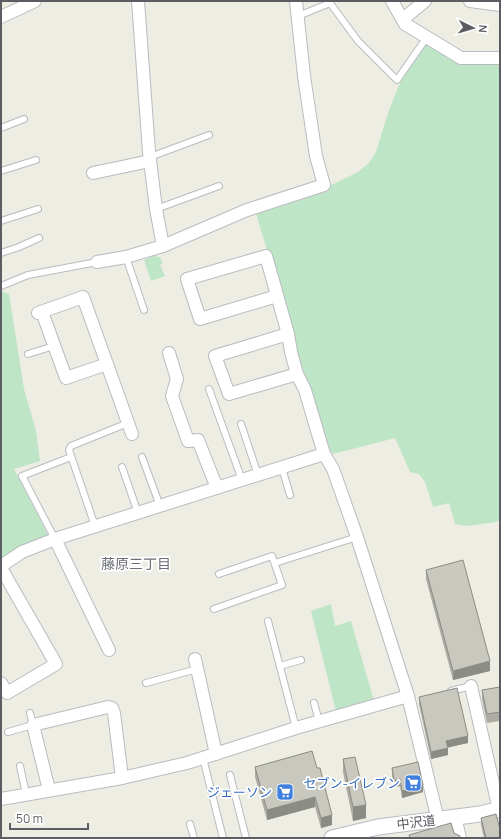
<svg xmlns="http://www.w3.org/2000/svg" width="501" height="839" font-family="Manrope,'Noto Sans JP',sans-serif">
<style>
.green{fill:#bfe5c7}
.lines{fill:none;stroke-linecap:round;stroke-linejoin:round}
.service-casing{stroke:#babbc1;stroke-width:8}
.minor-casing{stroke:#babbc1;stroke-width:14}
.tertiary-casing{stroke:#babbc1;stroke-width:17}
.service{stroke:#fff;stroke-width:6}
.minor{stroke:#fff;stroke-width:12}
.tertiary{stroke:#fff;stroke-width:15}
.wall{fill:#acaca4}
.shaded-wall{fill:#8c8c86}
.building{fill:#c8c8bf;stroke:#8c8c86}
.labels{text-anchor:middle;stroke-width:3.5;stroke-linejoin:round;paint-order:stroke}
.shop-label{font-size:13px;fill:#366cbe;stroke:#fff;text-anchor:end}
.street-label{font-size:13px;fill:#5b5d63;stroke:#fff}
.neighbourhood-label{font-size:14px;fill:#6c6f75;stroke:#fff}
</style>
<rect width="100%" height="100%" fill="#edede3"/>
<!-- green -->
<g class="green">
<path d="M425,43l37,21h38v456l-4,2 -30,4 -11,-2 -6,-21 -16,4 -8,-25 -6,-8 -9,-2 -15,-34 -62,16 -8,-10 -70,-234 72,-23 31,-15 11,-9 7,-11 13,-42 11,-27z"/>
<path d="M156,254l1,3h3l3,6 -3,2 5,11 -14,5 -7,-21z"/>
<path d="M1,291l8,3 15,95 12,42 4,30 -26,8 35,68 -48,25z"/>
<path d="M331,604l4,22 16,-5 23,80 -38,10 -25,-100z"/>
</g>
<g class="lines">
<!-- service casing -->
<g class="service-casing">
<g id="service">
<path d="M298,16l32,-13 28,38 39,39 30,-43"/>
<path d="M1,128l23,-9"/>
<path d="M150,157l59,-22"/>
<path d="M1,171l35,-11"/>
<path d="M156,209l63,-23"/>
<path d="M1,221l37,-12"/>
<path d="M1,253l18,-6 20,-9"/>
<path d="M126,257l18,53"/>
<path d="M1,286l27,-11 69,-13"/>
<path d="M28,354l26,-8"/>
<path d="M209,389l33,91"/>
<path d="M241,424l17,51"/>
<path d="M142,457l18,49"/>
<path d="M122,467l16,46"/>
<path d="M282,468l8,27"/>
<path d="M95,526l-26,-76 2,-4 57,-23"/>
<path d="M55,539l-33,-63 49,-19"/>
<path d="M275,563l82,-26"/>
<path d="M214,609l68,-24 -10,-29 -53,18"/>
<path d="M268,621l28,107"/>
<path d="M280,666l21,-6"/>
<path d="M146,683l51,-14"/>
<path d="M451,691l20,-5"/>
<path d="M314,703l5,18"/>
<path d="M8,732l25,-7 -3,-12"/>
<path d="M203,758l20,80"/>
<path d="M20,766l6,28"/>
<path d="M230,775l16,63"/>
<path d="M190,824l4,14"/>
</g>
</g>
<!-- minor casing -->
<g class="minor-casing">
<g id="minor">
<path d="M138,1l11,151 7,57 7,37"/>
<path d="M392,1l13,23 56,34h39"/>
<path d="M470,1l30,4"/>
<path d="M1,17l34,-16"/>
<path d="M403,19l22,-18"/>
<path d="M93,173l57,-12"/>
<path d="M97,262l29,-5 37,-11 84,-36 77,-25 -8,-29 -12,-80 -8,-75"/>
<path d="M277,296l-77,23 -13,-40 79,-23 22,78 3,18 6,22 8,16 19,64 9,15 24,68 51,159 30,124"/>
<path d="M42,312l24,66 41,-14"/>
<path d="M38,313l45,-16 49,137"/>
<path d="M288,334l-73,22 14,38 68,-20"/>
<path d="M169,353l8,26 -5,17 16,45 10,-1 19,48"/>
<path d="M55,539l54,111"/>
<path d="M1,566l21,-14 33,-13 269,-85"/>
<path d="M1,568l55,96 -49,29 -6,-10"/>
<path d="M195,659l21,95"/>
<path d="M471,686l28,124"/>
<path d="M49,790l-16,-65 75,-18 4,1 2,5 8,65"/>
<path d="M1,799l121,-21 65,-15 109,-35 112,-32"/>
<path d="M455,817l5,21"/>
</g>
</g>
<!-- tertiary casing -->
<g class="tertiary-casing">
<path id="tertiary" d="M332,838l46,-11 102,-13 20,-5"/>
</g>
<!-- service -->
<use href="#service" class="service"/>
<!-- minor -->
<use href="#minor" class="minor"/>
<!-- tertiary -->
<use href="#tertiary" class="tertiary"/>
</g>
<!-- wall -->
<g class="wall">
<path d="M426,570l64,101 -37,9 -27,-101z"/>
<path d="M500,687v34l-13,2 -5,-24v-9z"/>
<path d="M419,697l49,46 -20,4v8l-17,4 -12,-55z"/>
<path d="M312,751l20,74 -11,3 -6,-21 -48,13 -12,-43v-10z"/>
<path d="M343,759l23,59 -13,3 -10,-49z"/>
<path d="M392,768l31,24 -21,6 -2,-12 -6,1 -2,-12z"/>
<path d="M481,818l19,20h-16l-3,-13z"/>
</g>
<!-- shaded-wall -->
<g class="shaded-wall">
<path d="M490,661v10l-37,9v-9z"/>
<path d="M468,736v7l-22,5v-7z"/>
<path d="M448,748v7l-17,4v-7z"/>
<path d="M400,779v7l-6,1v-7z"/>
<path d="M423,785v7l-21,6v-7z"/>
<path d="M315,797v10l-48,13v-10z"/>
<path d="M366,805v13l-13,3v-14z"/>
<path d="M332,815v10l-11,3v-10z"/>
</g>
<!-- building -->
<g class="building">
<path d="M463,560l27,101 -37,10 -27,-101z"/>
<path d="M500,687v25l-13,2 -5,-24z"/>
<path d="M457,688l11,48 -22,5 2,7 -17,4 -12,-55z"/>
<path d="M312,751l5,17h3l12,47 -11,3 -6,-21 -48,13 -12,-43z"/>
<path d="M355,757l11,48 -13,2 -10,-48z"/>
<path d="M418,762l5,23 -21,6 -2,-12 -6,1 -2,-12z"/>
<path d="M496,814l4,15v9h-14l-5,-20z"/>
<path d="M451,823l3,10 6,3v2h-50l-1,-3z"/>
</g>
<!-- icons -->
<defs>
<g id="supermarket-square" transform="scale(0.9)"><rect x="-9" y="-9" width="18" height="18" rx="4" fill="#3f7fe0" stroke="#fff"/><path d="M-6-5.5h2.5l.6 2H6L4.5 2H-2.5L-4.4-4H-6ZM-1.5 3.2a1.3 1.3 0 1 0 .1 0ZM3 3.2a1.3 1.3 0 1 0 .1 0Z" fill="#fff"/></g>
</defs>
<g fill-rule="evenodd">
<use href="#supermarket-square" x="413" y="783"/>
<use href="#supermarket-square" x="285" y="792"/>
</g>
<g class="labels">
<!-- shop labels -->
<g class="shop-label">
<text x="400" y="788">セブン-イレブン</text>
<text x="272" y="797">ジェーソン</text>
</g>
<!-- street labels -->
<g class="street-label">
<text transform="translate(416 822) rotate(-7)" y="5">中沢道</text>
</g>
<!-- neighbourhood labels -->
<g class="neighbourhood-label">
<text x="136" y="569">藤原三丁目</text>
</g>
</g>
<!-- border -->
<rect width="501" height="839" fill="none" stroke="#5b5d63" stroke-width="4"/>
<!-- north arrow -->
<g transform="translate(473 28) rotate(95)" stroke="#ffffff" stroke-width="3" paint-order="stroke">
<path d="M0-3L7 15L0 10L-7 15Z" fill="#5b5d63"/>
<text y="-6" font-size="11" font-weight="bold" text-anchor="middle" fill="#5b5d63">N</text>
</g>
<!-- scale -->
<path d="M10 823v6h78v-6" fill="none" stroke="#5b5d63" stroke-width="2"/>
<text x="16" y="823" font-size="12" fill="#5b5d63" stroke="#ffffff" stroke-width="3" paint-order="stroke">50 m</text>
</svg>
